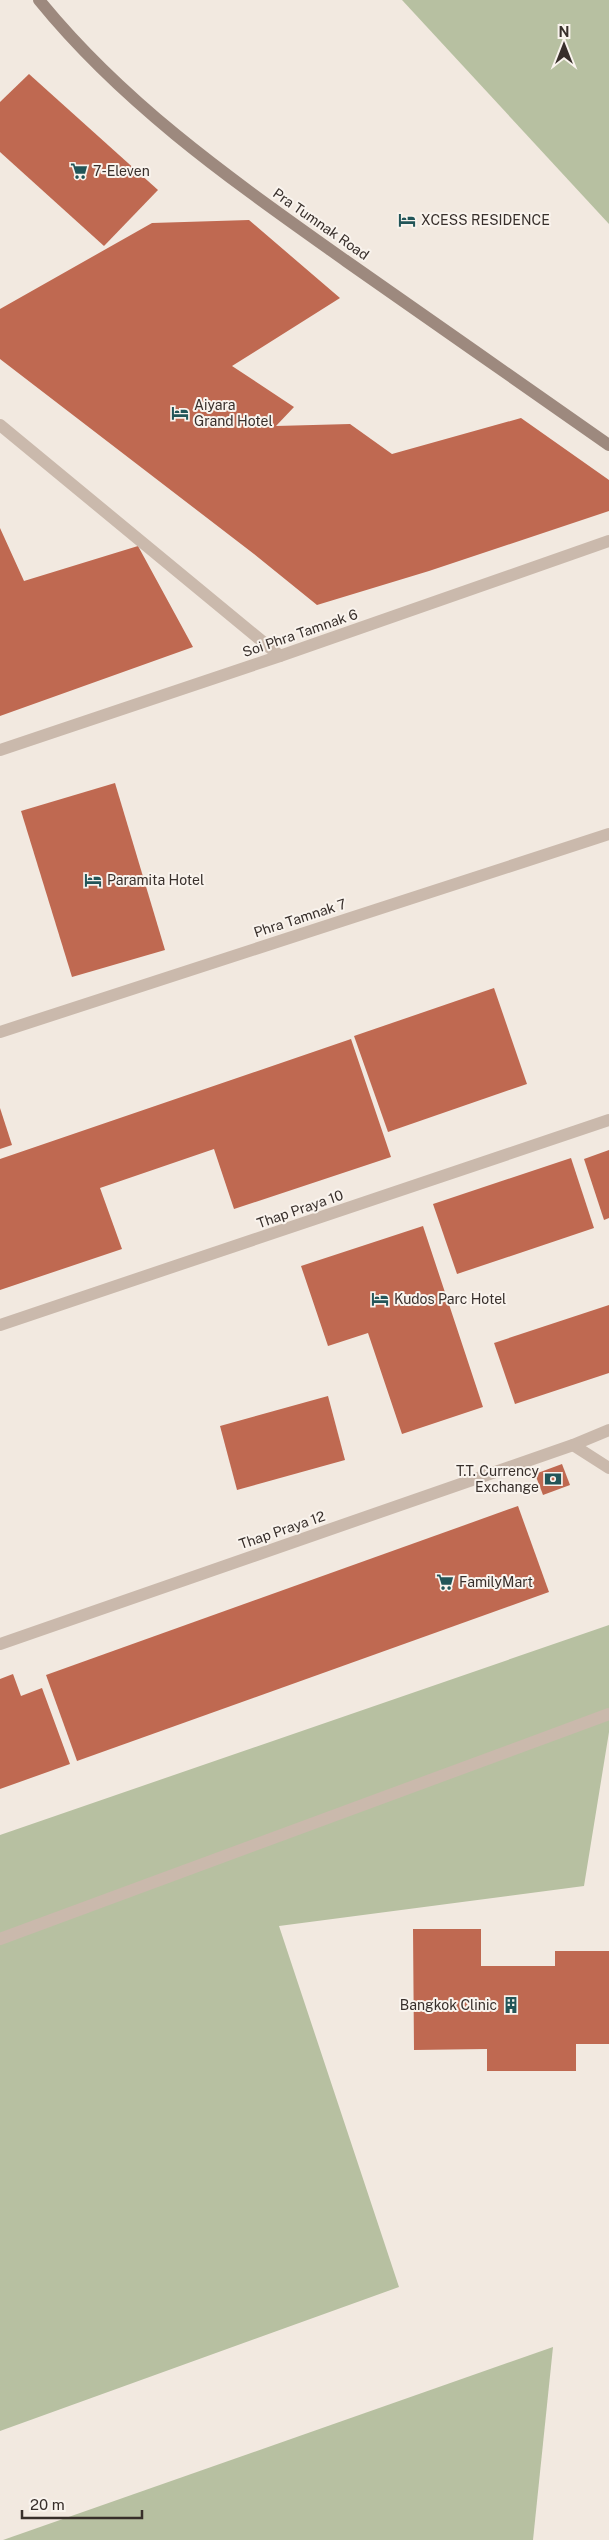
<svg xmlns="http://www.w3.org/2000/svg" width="609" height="2540" font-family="'Public Sans',sans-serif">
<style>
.green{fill:#b7c0a1}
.building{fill:#bf6951}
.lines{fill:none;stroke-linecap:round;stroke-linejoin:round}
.lane{stroke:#cab9ac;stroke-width:12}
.street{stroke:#cab9ac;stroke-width:12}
.secondary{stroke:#9d897e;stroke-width:12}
.labels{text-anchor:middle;stroke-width:4;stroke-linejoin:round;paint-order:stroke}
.poi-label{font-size:14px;fill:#382f2b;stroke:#f9f3ed;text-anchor:start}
.street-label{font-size:14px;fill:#382f2b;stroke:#f9f3ed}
</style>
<rect width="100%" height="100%" fill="#f2e9e0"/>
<!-- green -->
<g class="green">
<path d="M402,0h207v224z"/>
<path d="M609,1625v107l-25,154 -305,40 120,361 -399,144v-596z"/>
<path d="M553,2347l-20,193h-530z"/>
</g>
<!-- building -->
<g class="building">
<path d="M29,74l129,116 -54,56 -104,-94v-50z"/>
<path d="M249,220l91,78 -108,68 62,41 -18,19 74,-2 42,30 129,-36 88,62v31l-180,60 -112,34 -63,-51 -254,-195v-50l152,-86z"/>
<path d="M0,528l24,53 114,-35 55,101 -193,69z"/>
<path d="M115,783l50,167 -93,27 -51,-166z"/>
<path d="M494,988l33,96 -139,48 -34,-96z"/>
<path d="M351,1039l40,118 -157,52 -20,-60 -114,39 22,61 -122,41v-131z"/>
<path d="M0,1108l12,37 -12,4z"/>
<path d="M609,1150v68l-5,2 -20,-61z"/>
<path d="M571,1158l23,70 -137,46 -24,-70z"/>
<path d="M423,1226l60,181 -81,27 -34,-101 -40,13 -27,-80z"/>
<path d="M609,1305v68l-94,31 -21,-61z"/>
<path d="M328,1396l17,64 -108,30 -17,-64z"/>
<path d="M562,1464l8,21 -27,10 -8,-21z"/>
<path d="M518,1506l31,86 -472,169 -31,-86z"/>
<path d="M13,1674l8,22 21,-8 28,76 -70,25v-110z"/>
<path d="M413,1929h68v37h74v-15h54v93h-33v27h-89v-22l-73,1z"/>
</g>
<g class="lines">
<!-- lane -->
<path class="lane" d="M0,1939l609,-225"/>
<!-- street -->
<g class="street">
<path d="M0,425l280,231"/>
<path d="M0,750l280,-94 329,-115"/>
<path d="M0,1032l609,-198"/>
<path d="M0,1325l609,-205"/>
<path d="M573,1445l36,23"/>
<path d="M0,1644l573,-199 36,-15"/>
</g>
<!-- secondary -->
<path class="secondary" d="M39,0c87,107 196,182 307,261 88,61 175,123 263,184"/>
</g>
<!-- icons -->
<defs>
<g id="supermarket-bare" transform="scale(1.35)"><path d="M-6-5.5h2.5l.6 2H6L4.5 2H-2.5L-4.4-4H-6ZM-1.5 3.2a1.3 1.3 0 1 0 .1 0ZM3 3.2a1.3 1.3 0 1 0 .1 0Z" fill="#225558" stroke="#f9f3ed" stroke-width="2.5" paint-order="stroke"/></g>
<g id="hotel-bare" transform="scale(1.35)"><path d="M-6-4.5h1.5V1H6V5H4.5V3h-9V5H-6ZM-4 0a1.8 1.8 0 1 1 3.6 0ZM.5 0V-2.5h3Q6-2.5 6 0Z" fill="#225558" stroke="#f9f3ed" stroke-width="2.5" paint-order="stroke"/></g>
<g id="bank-bare" transform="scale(1.35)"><path d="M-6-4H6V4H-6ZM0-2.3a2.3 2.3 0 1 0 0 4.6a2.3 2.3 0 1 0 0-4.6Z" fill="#225558" stroke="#f9f3ed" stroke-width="2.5" paint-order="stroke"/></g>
<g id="building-bare" transform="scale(1.35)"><path d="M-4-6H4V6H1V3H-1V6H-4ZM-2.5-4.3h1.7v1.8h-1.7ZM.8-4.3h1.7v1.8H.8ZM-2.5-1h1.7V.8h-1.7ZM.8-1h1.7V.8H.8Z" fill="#225558" stroke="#f9f3ed" stroke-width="2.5" paint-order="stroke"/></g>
</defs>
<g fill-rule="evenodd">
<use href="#supermarket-bare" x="79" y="171"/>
<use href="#hotel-bare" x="407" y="220"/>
<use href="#hotel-bare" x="180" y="413"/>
<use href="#hotel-bare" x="93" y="880"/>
<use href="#hotel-bare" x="380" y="1299"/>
<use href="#bank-bare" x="553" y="1479"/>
<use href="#supermarket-bare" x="445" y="1582"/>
<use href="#building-bare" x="511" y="2005"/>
</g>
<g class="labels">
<!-- poi labels -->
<g class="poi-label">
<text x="93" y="176">7-Eleven</text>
<text x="421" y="225">XCESS RESIDENCE</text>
<text x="194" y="410">Aiyara<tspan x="194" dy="16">Grand Hotel</tspan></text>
<text x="107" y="885">Paramita Hotel</text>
<text x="394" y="1304">Kudos Parc Hotel</text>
<text x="539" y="1476" text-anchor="end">T.T. Currency<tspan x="539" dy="16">Exchange</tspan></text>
<text x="459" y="1587">FamilyMart</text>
<text x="497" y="2010" text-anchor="end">Bangkok Clinic</text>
</g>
<!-- street labels -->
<g class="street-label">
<text transform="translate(321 224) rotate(35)" y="5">Pra Tumnak Road</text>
<text transform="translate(300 633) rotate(-19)" y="5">Soi Phra Tamnak 6</text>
<text transform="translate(300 918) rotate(-18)" y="5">Phra Tamnak 7</text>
<text transform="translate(300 1209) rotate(-19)" y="5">Thap Praya 10</text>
<text transform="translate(282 1530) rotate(-19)" y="5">Thap Praya 12</text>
</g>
</g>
<!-- north arrow -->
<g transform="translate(564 45)" stroke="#f9f3ed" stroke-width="4" paint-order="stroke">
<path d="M0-4L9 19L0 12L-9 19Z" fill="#382f2b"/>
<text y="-8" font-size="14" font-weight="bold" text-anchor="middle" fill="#382f2b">N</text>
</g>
<!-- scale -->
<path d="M22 2510v8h120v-8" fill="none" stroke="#382f2b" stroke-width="2.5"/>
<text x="30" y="2510" font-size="15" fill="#382f2b" stroke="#f9f3ed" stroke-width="4" paint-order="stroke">20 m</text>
</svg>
